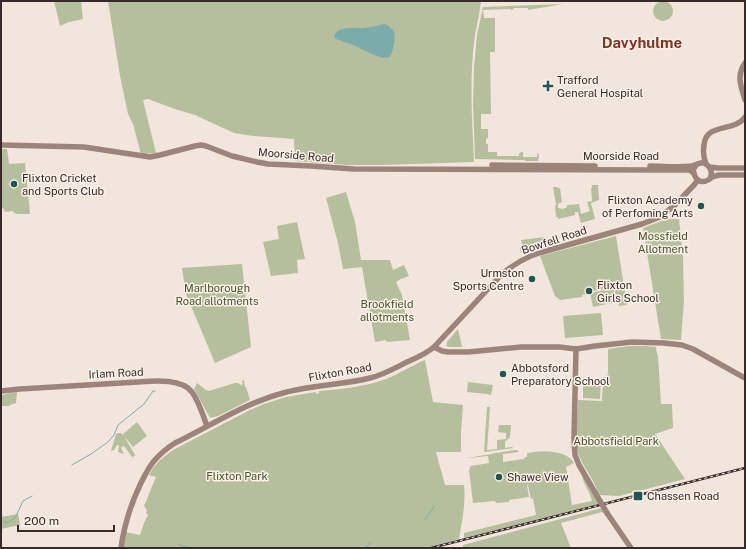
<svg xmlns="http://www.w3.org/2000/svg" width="746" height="549" font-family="'Public Sans',sans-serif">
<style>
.green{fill:#b6bf9d}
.water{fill:#7cacaa}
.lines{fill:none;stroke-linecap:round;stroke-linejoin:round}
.stream{stroke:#7cacaa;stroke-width:1}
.secondary{stroke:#9c847a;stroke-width:5.5}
.rail-casing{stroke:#362b28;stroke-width:2.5}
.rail{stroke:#f9f0e8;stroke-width:1;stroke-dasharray:3;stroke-linecap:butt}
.secondary-bridge{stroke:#9c847a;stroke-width:5.5}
.poi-dot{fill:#205554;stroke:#f9f0e8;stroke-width:1.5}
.labels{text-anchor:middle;stroke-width:3;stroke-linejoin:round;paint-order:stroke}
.poi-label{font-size:11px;fill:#362b28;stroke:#f9f0e8;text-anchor:start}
.street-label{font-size:11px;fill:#362b28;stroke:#f9f0e8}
.park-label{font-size:11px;fill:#48532d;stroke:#f9f0e8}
.district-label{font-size:15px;font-weight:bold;fill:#803425;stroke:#f9f0e8}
</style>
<rect width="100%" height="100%" fill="#f1e5dc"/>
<!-- green -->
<g class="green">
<circle cx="663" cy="11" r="10"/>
<path d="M54,1h27l2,18 -14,3 -9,4z"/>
<path d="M108,1h373c-1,11 -4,22 -6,34 -6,42 -3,85 -1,127l-91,3h-36l-52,-4 -1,-22 -41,-3 -19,-3 -39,-18 -20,-6 -27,-10 -5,1 13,53 -15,1 -8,-30 -5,-10 -8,-38z"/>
<path d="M563,4l-35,6v-2h-14l-1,2h-2l-1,-1 -27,1 1,8h11v33l-1,1h-4l1,62h-10v15h7v9l-2,1v5h2v8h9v4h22v-2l2,-2h2v5h14v-4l2,2 -1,6h-13v-1h-5l-45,-1 -2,-55 1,-36 3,-33 6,-28z"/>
<path d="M1,149h6l2,15 16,-1 5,50 -1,1h-11l-4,-1 -1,-2 -8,1 -2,-4h-2z"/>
<path d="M592,185h6l1,15 -8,3 4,16 -14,4 -3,-11h-3v3l-17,4v-2h-2l-1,-11 1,-1 -3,-18h4l1,1h2l2,14 -4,2v4l5,1 4,-2v-2l12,-1 2,10 9,-3 -3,-9 5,-1 -1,-13h1z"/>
<path d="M346,192l9,30 6,38h29l3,10 11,-5 5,11 -8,3 -5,3 6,13 8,45 -24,2v-2l-11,2 -13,-75 -19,2 -5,-26 -12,-45z"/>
<path d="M667,219h12l4,38 1,44 -3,39 -20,-1 -18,-111z"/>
<path d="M297,222l8,37 -8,1 1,13 -27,3 -8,-34 16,-3 -2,-13z"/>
<path d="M616,236l11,69 -8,1 -5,-19 -25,5v2l-7,1v2l-22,3 -5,-4 -15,-40z"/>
<path d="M545,237l1,7v1l-25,8 -1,-5h3l-2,-8z"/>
<path d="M242,264l9,83 -36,16 -29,-69 -4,-26z"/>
<path d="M614,288l2,14 -23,5 -3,-14z"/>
<path d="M601,313l2,22 -38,3 -2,-22z"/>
<path d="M458,329l4,18h-12l-4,-1 1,-2v-2z"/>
<path d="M630,346h15l11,1 1,7 1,2 3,48h11l1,24 -18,6 30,45 -66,17 -20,-1c-4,-14 -14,-25 -20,-39 -6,-14 -1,-40 -1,-56l24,1 1,-24h3l2,-3v-25z"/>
<path d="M425,360l8,42 30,3 -2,27v20h-25l9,33h19c2,18 -2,36 -5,54l-33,9h-303l2,-16 15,3 4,-12 4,-8 -2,-2 1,-3 -3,-4 12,-29 -7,-2 4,-7 7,-8 13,-10 77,-40 14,-6 22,-7 30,-5v2l3,-1v-2c22,-2 46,-4 67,-12 13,-5 26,-14 39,-19z"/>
<path d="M583,379h18l-1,20 -17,-1z"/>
<path d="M244,380l1,7h1l4,13 -32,16 -8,2 -16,-29 3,-6 9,7 3,1 26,-8h3l3,2 2,-1 -1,-3z"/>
<path d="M468,382l25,3 -2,10 -4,-1 -20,-2z"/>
<path d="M17,392l-1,11 -6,2 -1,1h-8v-11z"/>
<path d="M487,407h3l-3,43 10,-1v-9l9,-1v-6l-8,-1 1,-7h12l-1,12 -5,5v6l7,-1 1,1 -29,4z"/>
<path d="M137,422l10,14 -14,11 -9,-11 11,19 -2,2h-1l-7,-10 -2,-1 -2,2 3,6 -6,-2 1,-7h-2l-3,5 -3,1 5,-17 3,-1h2l3,3 -1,-2z"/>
<path d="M514,450h3l2,2 -16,2v8l21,-3 1,-2h2v-4c13,-2 39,-4 47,10l-8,4 6,38 20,-4c-2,-9 -8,-16 -10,-25h1l16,28 -135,34v-5l72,-18 -3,-17 -2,1 -3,-14h-1l2,12 -20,3v2l-13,1 -1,-2 -22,2 -4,-33 1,-1v-2l1,-1 18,-3 -1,-7 -20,2h-1z"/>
<path d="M602,508l3,6 -3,-2 -41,11 10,25h-108v-3z"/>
<path d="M18,514l2,11 -19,4v-12z"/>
</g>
<!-- water -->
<path class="water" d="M384,24c4,1 8,4 10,8 2,6 -1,20 -4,25l-7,1 -9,-3 -21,-10 -17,-6 -2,-3c5,-11 21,-7 30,-8 7,-1 13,-2 20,-4z"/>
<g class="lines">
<!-- stream -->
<g class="stream">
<path d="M72,465l19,-11 17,-12 6,-7 4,-10 26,-21 9,-13h2"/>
<path d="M425,519c4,-4 5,-9 10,-13"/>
<path d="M4,521l3,2 8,-5 8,-17 9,-5"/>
<path d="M179,545l12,3"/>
<path d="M365,548l5,-5"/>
</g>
<!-- secondary -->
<g class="secondary">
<path d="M745,63c-9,13 -4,23 0,37"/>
<path d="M1,145l83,2 66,10 10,-2 35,-9 6,-1 5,1 26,10 25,6 11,2 43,2 43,3 300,1h35l5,3"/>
<path d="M706,164c-3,-7 -3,-12 -2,-19 2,-23 30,-12 41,-28"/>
<path d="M492,165l103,1"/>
<path d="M650,166c14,0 28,2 42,0 4,-1 8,-4 12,-3 7,3 9,10 6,16 -10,6 -15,1 -17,-9l3,-5"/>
<path d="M709,167l9,1h27"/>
<path d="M712,177l7,-2h26"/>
<path d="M434,347l8,4 6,1h20l53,-5h38l17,2 19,-3 37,-4 32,1 18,2 11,4 52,29"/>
<path d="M576,349l-2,90 1,16 4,10 21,36"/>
<path d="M1,391l19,-2 118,-7c15,-1 43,-4 54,10 7,10 11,23 15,34"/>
<path d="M607,513l24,35"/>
<path d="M121,548c3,-22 9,-42 19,-63 4,-8 8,-17 14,-24 6,-7 13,-13 21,-18 35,-17 70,-40 108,-50 29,-8 59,-8 87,-15 13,-3 25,-10 37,-16 9,-4 19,-8 27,-15l68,-73c12,-10 22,-16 37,-21l103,-29 18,-7 15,-12 19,-20 4,-5"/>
</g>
<!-- rail casing -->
<g class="rail-casing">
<path id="rail" d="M431,548l314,-80"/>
</g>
<!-- rail -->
<use href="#rail" class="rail"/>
<!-- secondary-bridge -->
<path class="secondary-bridge" d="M600,501l7,12"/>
</g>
<!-- markers -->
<g class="poi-dot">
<path d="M546 80h4v4h4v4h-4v4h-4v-4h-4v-4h4z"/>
<circle cx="14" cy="184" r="4"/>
<circle cx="701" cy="206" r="4"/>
<circle cx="532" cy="279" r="4"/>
<circle cx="589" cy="291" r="4"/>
<circle cx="503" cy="374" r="4"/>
<circle cx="499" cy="477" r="4"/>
<rect x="633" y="491" width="10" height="10" rx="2"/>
</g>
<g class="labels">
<!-- poi labels -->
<g class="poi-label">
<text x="557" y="84">Trafford<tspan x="557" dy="13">General Hospital</tspan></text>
<text x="22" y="182">Flixton Cricket<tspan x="22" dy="13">and Sports Club</tspan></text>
<text x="693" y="204" text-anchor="end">Flixton Academy<tspan x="693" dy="13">of Perfoming Arts</tspan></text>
<text x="524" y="277" text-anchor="end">Urmston<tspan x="524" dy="13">Sports Centre</tspan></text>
<text x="597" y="289">Flixton<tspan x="597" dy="13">Girls School</tspan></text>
<text x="511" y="372">Abbotsford<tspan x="511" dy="13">Preparatory School</tspan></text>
<text x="507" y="481">Shawe View</text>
<text x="647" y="500">Chassen Road</text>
</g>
<!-- street labels -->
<g class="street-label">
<text transform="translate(296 155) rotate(5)" y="4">Moorside Road</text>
<text x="621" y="160">Moorside Road</text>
<text transform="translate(554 240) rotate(-18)" y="4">Bowfell Road</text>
<text transform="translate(340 372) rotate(-10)" y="4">Flixton Road</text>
<text transform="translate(116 373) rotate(-3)" y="4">Irlam Road</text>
</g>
<!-- park labels -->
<g class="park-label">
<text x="663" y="240">Mossfield<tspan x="663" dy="13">Allotment</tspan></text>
<text x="217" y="292">Marlborough<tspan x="217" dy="13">Road allotments</tspan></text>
<text x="387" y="308">Brookfield<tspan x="387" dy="13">allotments</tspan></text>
<text x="616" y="445">Abbotsfield Park</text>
<text x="237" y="480">Flixton Park</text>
</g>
<!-- district labels -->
<g class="district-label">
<text x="642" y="48">Davyhulme</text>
</g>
</g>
<!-- border -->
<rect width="746" height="549" fill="none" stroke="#362b28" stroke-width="4"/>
<!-- scale -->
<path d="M18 525v6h96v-6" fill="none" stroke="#362b28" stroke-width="2"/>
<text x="24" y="525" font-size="12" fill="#362b28" stroke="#f9f0e8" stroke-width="3" paint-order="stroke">200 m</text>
</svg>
